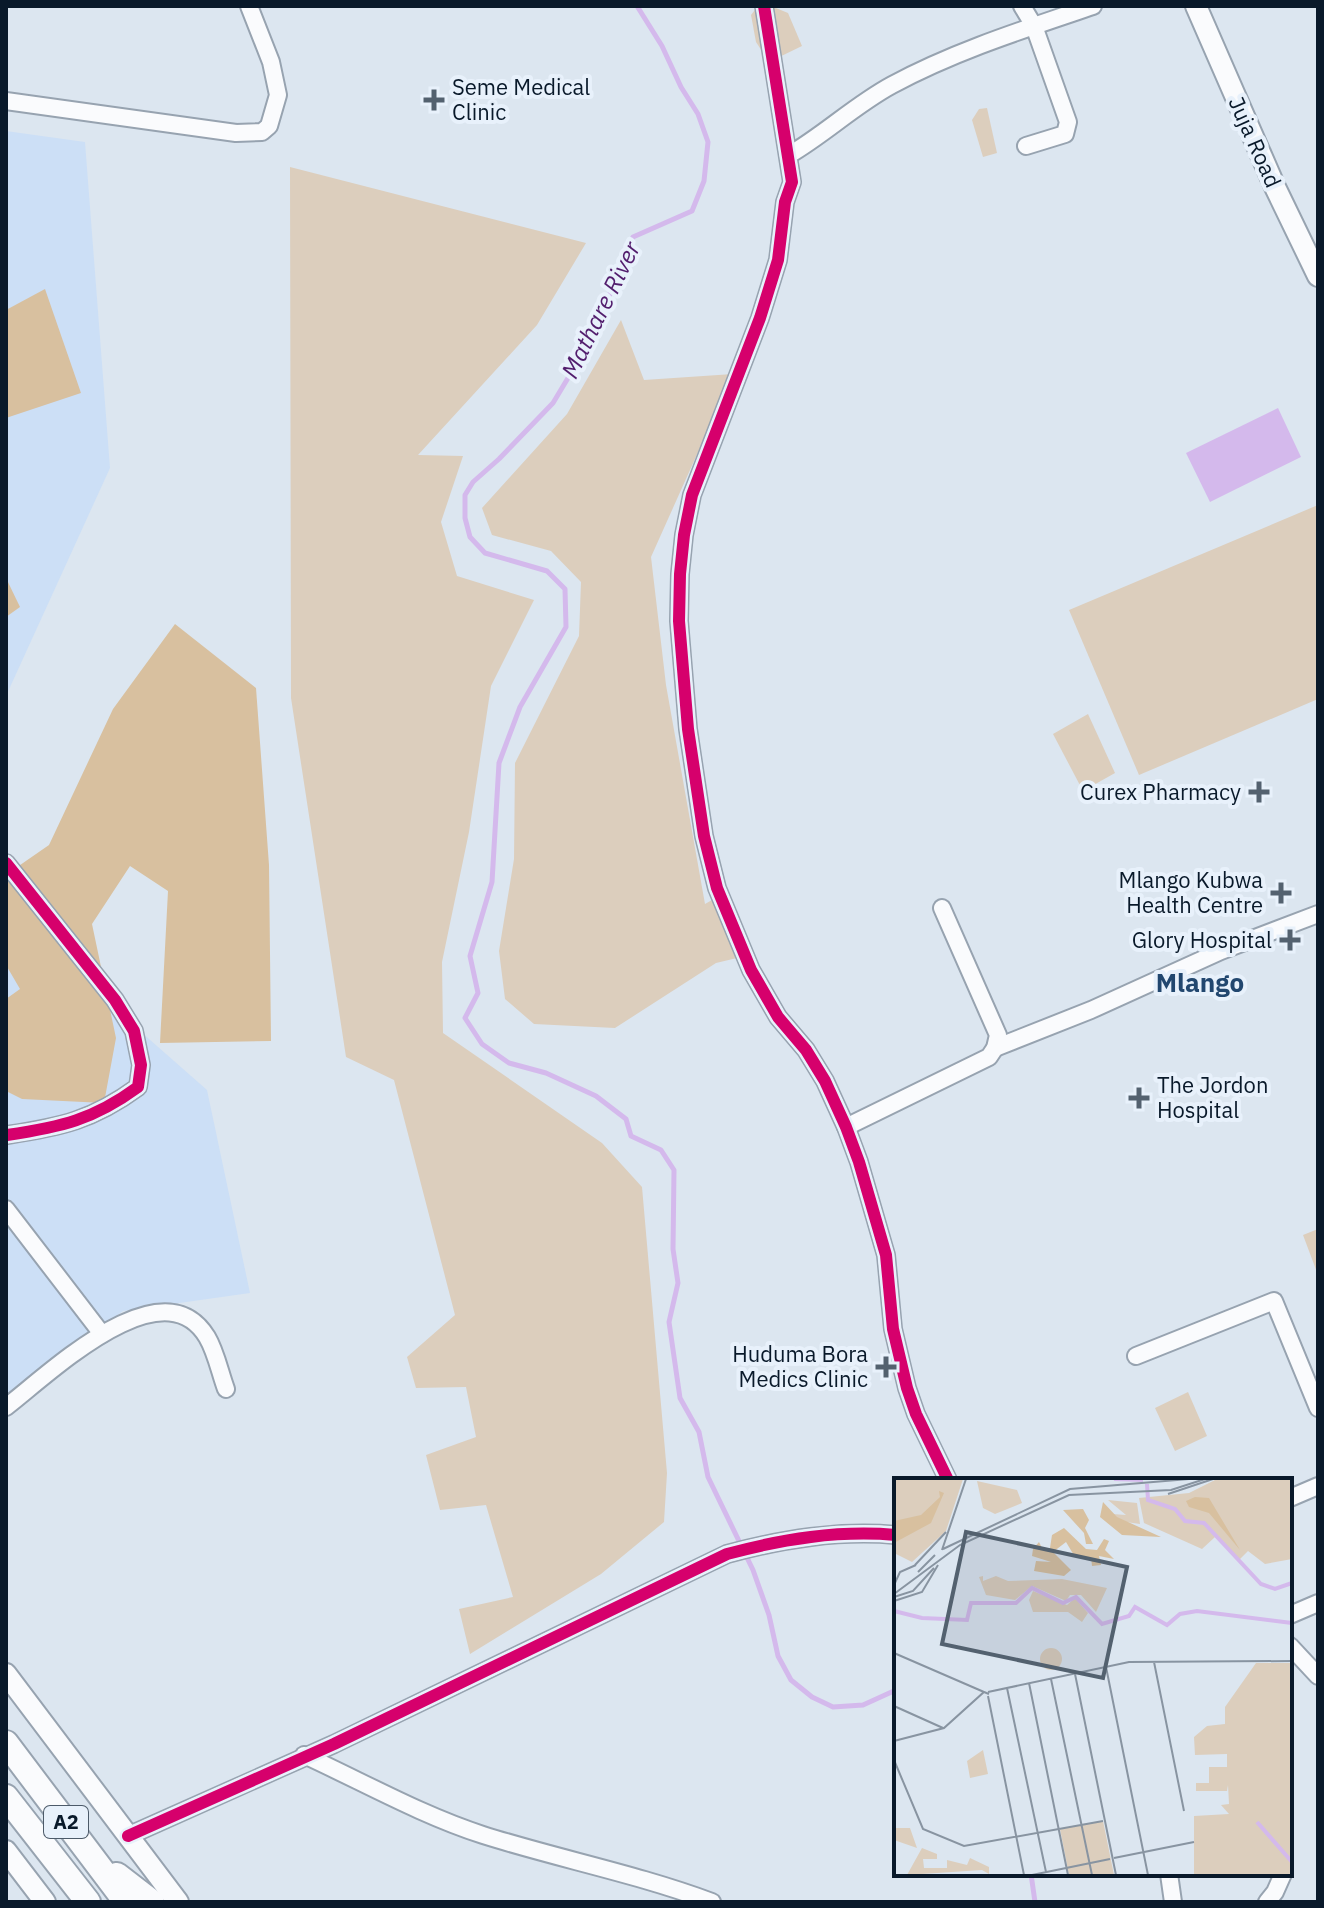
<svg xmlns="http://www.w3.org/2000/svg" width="1324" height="1908" font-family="'IBM Plex Sans',sans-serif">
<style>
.built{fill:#ccdff6}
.green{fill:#dccebd}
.forest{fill:#d8c09f}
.water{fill:#d4b9ec}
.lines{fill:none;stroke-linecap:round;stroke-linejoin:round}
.stream{stroke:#d4b9ec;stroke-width:5}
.minor-casing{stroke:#97a3b0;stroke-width:20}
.major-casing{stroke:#97a3b0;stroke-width:24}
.highway-casing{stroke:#97a3b0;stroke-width:28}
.minor{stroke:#fafbfd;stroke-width:16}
.major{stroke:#fafbfd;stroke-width:20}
.highway{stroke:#fafbfd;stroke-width:24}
.cycleway-casing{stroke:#e8f1fb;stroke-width:17}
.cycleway{stroke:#d6006c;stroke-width:12}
.poi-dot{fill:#53616f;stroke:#e8f1fb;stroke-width:3}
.labels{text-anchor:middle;stroke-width:8;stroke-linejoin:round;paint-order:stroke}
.shield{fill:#e8f1fb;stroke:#4c5a69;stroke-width:2}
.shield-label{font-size:20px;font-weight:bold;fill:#09192a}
.poi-label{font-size:22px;fill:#09192a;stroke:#e8f1fb;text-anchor:end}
.street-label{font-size:22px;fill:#09192a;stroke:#e8f1fb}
.water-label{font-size:24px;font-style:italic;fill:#521d6d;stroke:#e8f1fb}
.quarter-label{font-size:26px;font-weight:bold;fill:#22476f;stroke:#e8f1fb}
.inset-river{fill:none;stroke:#d4b9ec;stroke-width:4}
.inset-road{fill:none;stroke:#8894a1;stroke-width:2}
.view{fill:#53616f;fill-opacity:0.15;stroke:#53616f;stroke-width:4}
.inset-edge{fill:none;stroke:#09192a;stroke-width:4}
</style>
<rect width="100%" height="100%" fill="#dce6f0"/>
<!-- built -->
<g class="built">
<path d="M6,131l79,11 25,326 -104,228z"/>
<path d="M6,873l110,137 91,80 43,203 -127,18 -117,88z"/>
</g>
<!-- green -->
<g class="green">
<path d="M758,6h13l17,7 14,33 -33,16 -13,-20 -5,-27z"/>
<path d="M987,108l10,45 -14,4 -11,-37 7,-11z"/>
<path d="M290,167l296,76 -49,82 -119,130 45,1 -22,66 16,54 77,24 -43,86 -22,146 -27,130 1,71 159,110 40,44 25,286 -3,49 -63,52 -131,80 -11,-45 54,-12 -27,-92 -46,5 -14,-55 50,-18 -10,-50 -50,1 -9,-31 48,-42 -61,-235 -48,-23 -55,-359z"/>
<path d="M621,320l23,60 89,-6 -82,183 15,128 39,219 7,-4 25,58 -21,5 -101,65 -81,-4 -29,-25 -6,-48 15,-92 1,-96 64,-127 2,-54 -30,-31 -59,-16 -10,-27 85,-94z"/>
<path d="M1318,505v194l-179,76 -70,-165z"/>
<path d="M1088,714l27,59 -32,18 -30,-57z"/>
<path d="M1318,1229v46l-15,-40z"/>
<path d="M1188,1392l19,44 -32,15 -20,-43z"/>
</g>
<!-- forest -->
<g class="forest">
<path d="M45,289l36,104 -75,25v-108z"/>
<path d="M6,578l14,29 -14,10z"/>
<path d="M175,624l81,64 13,177 2,176 -111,2 8,-152 -38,-25 -38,58 24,114 -12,65 -82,-4 -16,-8v-92l14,-10 -14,-24v-94l4,1 39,-27 64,-136z"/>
</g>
<!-- water -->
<path class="water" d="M1278,408l23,49 -91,45 -24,-49z"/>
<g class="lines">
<!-- stream -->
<g class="stream">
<path d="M637,6l25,40 19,41 17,27 10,28 -4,39 -12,30 -59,26 -41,101 -39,65 -54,56 -26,23 -8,13v23l5,19 15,16 62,18 18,18 1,38 -46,80 -21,56 -7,119 -22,74 8,37 -13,25 17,26 27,19 37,10 50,23 30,23 5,17 30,14 13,20 -1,79 5,34 -9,39 11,76 19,34 9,45 45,93 16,45 9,41 13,24 21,17 21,10 30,-2 33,-15"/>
<path d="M1031,1874l4,28"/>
</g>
<!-- minor casing -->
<g class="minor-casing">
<g id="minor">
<path d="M764,6l28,176 -7,20 -7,58 -18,58 -68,177 -8,40 -4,39 -1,47 9,108 16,107 13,52 34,82 27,47 28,33 19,31 21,46 13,35 27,93 7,74 14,59 9,26 32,66"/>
<path d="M1022,6l12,20 34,96 -3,12 -39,12"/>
<path d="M6,101l230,32 26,-1 7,-6 9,-31 -7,-33 -22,-56"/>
<path d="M789,155c36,-21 66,-50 103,-70 63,-34 133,-56 201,-79"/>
<path d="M6,863l109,137 19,31 7,34 -3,22c-45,33 -77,40 -131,48"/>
<path d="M995,1048l96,-38 130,-59 97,-37"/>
<path d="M846,1127l143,-70 6,-9 3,-13 -56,-127"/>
<path d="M6,1209l96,125"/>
<path d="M1136,1356l138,-55 44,107"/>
<path d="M6,1407c41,-31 156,-144 201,-70 9,15 13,36 19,52"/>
<path d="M1290,1498l28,-12"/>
<path d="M1290,1615l28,-12"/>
<path d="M1290,1646l28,30"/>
<path d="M304,1755c59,27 117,60 179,80 76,24 154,39 229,67"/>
<path d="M128,1836l206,-92 393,-190c56,-15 111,-24 169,-19"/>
<path d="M1169,1874l4,28"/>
<path d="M1267,1902l8,-10 8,-18"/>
</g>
</g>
<!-- major casing -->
<g class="major-casing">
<g id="major">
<path d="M1196,6l79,181 43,89"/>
<path d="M6,1674l172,228"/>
<path d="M6,1851l39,51"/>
</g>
</g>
<!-- highway casing -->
<g class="highway-casing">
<g id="highway">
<path d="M6,1743l120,159"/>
<path d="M6,1797l82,105"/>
<path d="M117,1875l35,27"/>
</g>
</g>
<!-- minor -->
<use href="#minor" class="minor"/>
<!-- major -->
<use href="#major" class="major"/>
<!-- highway -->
<use href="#highway" class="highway"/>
<!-- cycleway casing -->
<g class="cycleway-casing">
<g id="cycleway">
<path d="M764,6l28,176 -7,20 -7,58 -18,58 -68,177 -8,40 -4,39 -1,47 9,108 16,107 13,52 34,82 27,47 28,33 19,31 21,46 13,35 27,93 7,74 14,59 9,26 32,66"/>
<path d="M6,863l109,137 19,31 7,34 -3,22c-45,33 -77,40 -131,48"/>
<path d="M128,1836l206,-92 393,-190c56,-15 111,-24 169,-19"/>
</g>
</g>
<!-- cycleway -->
<use href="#cycleway" class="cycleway"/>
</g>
<!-- markers -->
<g class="poi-dot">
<path d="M430 88h8v8h8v8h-8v8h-8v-8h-8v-8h8z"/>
<path d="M1255 780h8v8h8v8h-8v8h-8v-8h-8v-8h8z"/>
<path d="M1277 881h8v8h8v8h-8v8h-8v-8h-8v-8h8z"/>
<path d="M1286 928h8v8h8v8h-8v8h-8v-8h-8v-8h8z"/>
<path d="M1135 1086h8v8h8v8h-8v8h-8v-8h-8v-8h8z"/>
<path d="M882 1355h8v8h8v8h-8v8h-8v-8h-8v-8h8z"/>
</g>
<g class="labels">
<!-- shield labels -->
<rect class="shield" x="44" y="1806" width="44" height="32" rx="6"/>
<g class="shield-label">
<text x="66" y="1829">A2</text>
</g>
<!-- poi labels -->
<g class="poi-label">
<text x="452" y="95" text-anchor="start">Seme Medical<tspan x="452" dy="25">Clinic</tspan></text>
<text x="1241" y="800">Curex Pharmacy</text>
<text x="1263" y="888">Mlango Kubwa<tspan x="1263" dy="25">Health Centre</tspan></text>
<text x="1272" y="948">Glory Hospital</text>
<text x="1157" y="1093" text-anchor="start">The Jordon<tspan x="1157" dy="25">Hospital</tspan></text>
<text x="868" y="1362">Huduma Bora<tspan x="868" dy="25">Medics Clinic</tspan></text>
</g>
<!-- street labels -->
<g class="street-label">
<text transform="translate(1255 142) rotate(66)" y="8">Juja Road</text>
</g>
<!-- water labels -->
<g class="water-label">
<text transform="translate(601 310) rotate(-64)" y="8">Mathare River</text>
</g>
<!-- quarter labels -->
<g class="quarter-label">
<text x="1200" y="992">Mlango</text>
</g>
</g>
<!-- overview -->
<g transform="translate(894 1478)">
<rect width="398" height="398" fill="#dce6f0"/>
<path d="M0,1h69l-17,52 -34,31 -18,-9zM323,1h75v80l-27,5 -17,-13 -9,9 -24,-23 -13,12 -58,-26 -5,-25 50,-5zM83,3l40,9 5,13 -27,11 -12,-6zM214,22l29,3 3,21 -21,-3 -7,-7 14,1zM89,98v5l13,-5 12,5 54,-2 45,9 -11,24 -15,-17h-11l-4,6 -34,-15 -17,14 -29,-5 -7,-18zM139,113l34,14 8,-7 13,15 -6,9 -14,-10h-35l-4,-12zM146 181a11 11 0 1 1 22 0a11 11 0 1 1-22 0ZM362,185h36v212h-98v-59l35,-2 -8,-9 8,-1 -1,-19 -1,6h-31v-8h13v-16h18v-13l-32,1 -1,-18 13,-11 18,-2v-17zM89,272l5,24 -18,4 -3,-17zM209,343l11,54h-45l-9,-46zM0,350h16l7,20 -23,-8zM28,370l15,6v5h-14l1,9h23v-8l20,5 3,-7 19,9v7l-7,-4 -75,5z" fill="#dccebd"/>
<path d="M45,13l5,2 -13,30 -37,20v-22l27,-6 19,-18zM301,19l14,1 31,52 -31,-37 -20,-6 -3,-6zM209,24l14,15 44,20 -39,-2 -22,-18zM189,31l6,11 -4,8 8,16h-7l-2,-11 -21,-23zM170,50l22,21 11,1 7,-11 5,2 -4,9 9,9 -15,-3 2,9 -9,1 -1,-9h-16l-9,-15 -13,10 18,18 -7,6 -30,-5 2,-10 15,1 -19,-6 1,-7 6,-7 4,8 7,-2 2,-13z" fill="#d8c09f"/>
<path class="inset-river" d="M220,1l29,1M253,6l1,16 27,9 10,12 19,2 57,61 14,5 17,-6M0,133l28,7 45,2 4,-17h45l16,-15 31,15 13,-6 26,27 27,-8 6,-9 32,18 13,-11 17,-3 95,12M363,344l35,40"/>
<path class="inset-road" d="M274,16l45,-15M49,71l127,-60 119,-10M48,72l24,-71M21,87l31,-33M24,94l17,-17M0,107l6,-13 16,-7M0,116l66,-49 109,-50 102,-5 34,-11M0,119l19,-6 21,-23M0,123l28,-9 16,-27M0,175l90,39M260,184l30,149M212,189l42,208M181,196l41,201M157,201l41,196M135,205l39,192M113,210l39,184M94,214l141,-30 163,-1M94,218l36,179M0,228l49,22M0,263l50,-13 40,-36 5,2M0,282l29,69 41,17 139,-25M220,380l80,-16M138,397l78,-16"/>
<path class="view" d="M72,54l161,35 -24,111 -161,-34z"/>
<rect width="398" height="398" class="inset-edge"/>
</g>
<!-- border -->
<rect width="1324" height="1908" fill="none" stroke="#09192a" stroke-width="16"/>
</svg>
